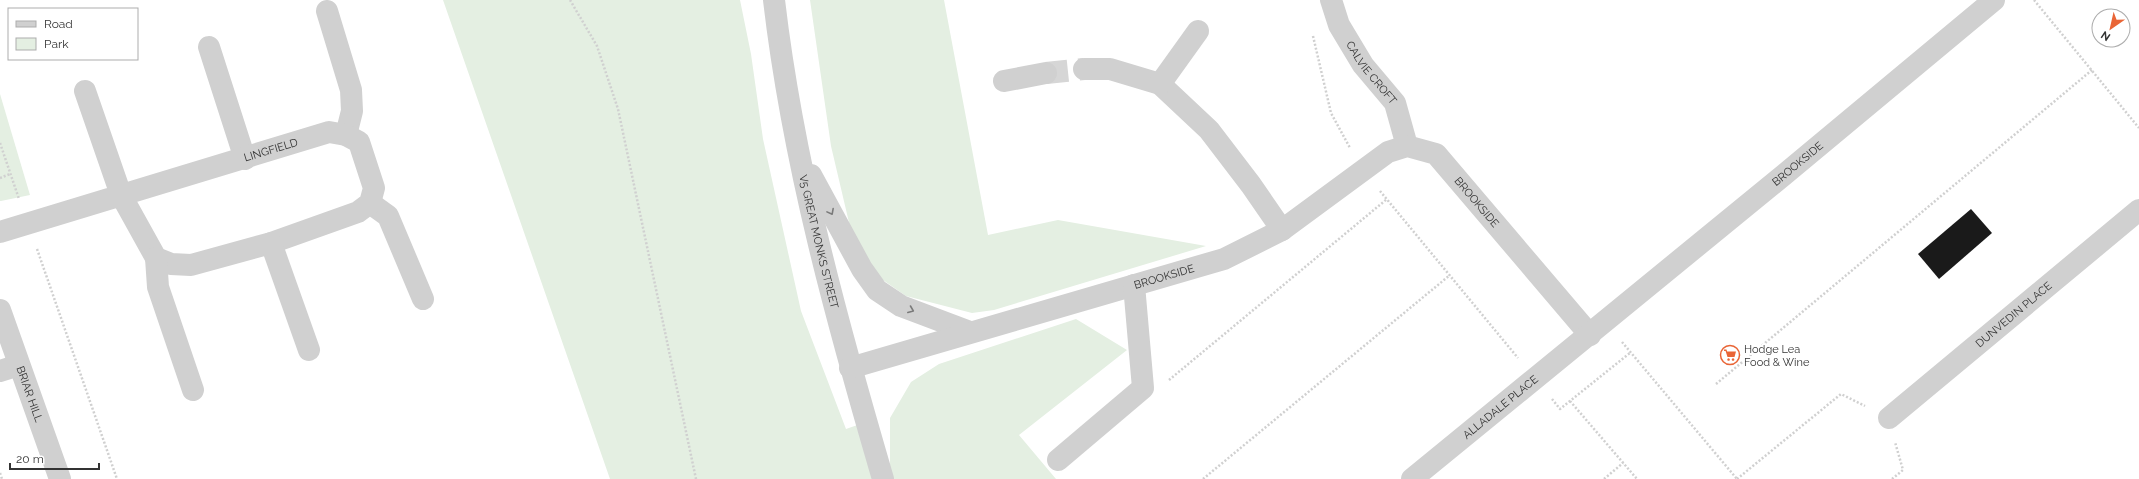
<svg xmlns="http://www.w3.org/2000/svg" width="2139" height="479" font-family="Raleway,sans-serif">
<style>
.green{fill:#e4efe2}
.building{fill:#1a1a1a}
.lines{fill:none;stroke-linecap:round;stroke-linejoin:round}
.minor-tunnel{stroke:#d6d6d6;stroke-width:22;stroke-dasharray:22 11;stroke-linecap:butt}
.path{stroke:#d0d0d0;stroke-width:2.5;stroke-dasharray:2 2;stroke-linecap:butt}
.minor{stroke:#d0d0d0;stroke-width:22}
.oneway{stroke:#7a7a7a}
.labels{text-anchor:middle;stroke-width:4;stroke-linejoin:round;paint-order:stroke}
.street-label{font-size:11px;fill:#333;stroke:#fff}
.poi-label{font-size:11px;fill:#333;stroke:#fff;text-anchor:start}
</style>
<rect width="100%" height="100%" fill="#fff"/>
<!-- green -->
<g class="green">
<path d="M443,0h297l11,54 12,85 38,172 45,118 20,-7 17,57h-273z"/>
<path d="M810,0h134l44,235 70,-15 148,26 -212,64 -22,3 -66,-17 -23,-16 -15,-19 -17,-30 -20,-85z"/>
<path d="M0,94l30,101 -29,6h-1z"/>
<path d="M1076,319l51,31 -108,85 37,44h-166v-61l21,-36 28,-18z"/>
</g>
<!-- building -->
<path class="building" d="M1971,209l21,24 -53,46 -21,-25z"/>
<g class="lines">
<!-- minor-tunnel -->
<path class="minor-tunnel" d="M1046,73l38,-4"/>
<!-- path -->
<g class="path">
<path d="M570,0l27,46 21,63 78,370"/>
<path d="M2034,0l105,128"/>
<path d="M1313,36l18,77 19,35"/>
<path d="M0,143l19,56"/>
<path d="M0,178l10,-4"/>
<path d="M1380,191l138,167"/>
<path d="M37,249l80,230"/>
<path d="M1622,342l115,137"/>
<path d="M1169,380l218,-181"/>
<path d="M1716,384l376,-314"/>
<path d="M1552,399l8,10 71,-57"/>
<path d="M1570,401l67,78"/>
<path d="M0,473l2,6"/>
<path d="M1203,479l247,-204"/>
<path d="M1604,479l19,-16"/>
<path d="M1737,479l104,-85 24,12"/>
<path d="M1892,479l11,-9 -8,-28"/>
</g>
<!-- minor -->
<g class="minor">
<path id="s1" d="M774,0c19,163 63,322 109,479"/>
<path id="s2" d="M1331,0l8,25 24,40 32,38 12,43"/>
<path d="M327,11l24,79 1,21 -6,24"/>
<path d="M209,47l36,112"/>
<path d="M1084,69h26l50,15 49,46 42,55 31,45"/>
<path d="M1004,81l42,-8"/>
<path d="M1160,84l38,-53"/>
<path d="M811,175l51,94 15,21 24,16 69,26"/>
<path d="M370,203l18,13 35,83"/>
<path id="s3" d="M0,232l329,-100 17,3 13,7 15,46 -4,15 -12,9 -87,31 -80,22 -20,-1 -15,-6 -35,-63 -36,-104"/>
<path d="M271,243l38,107"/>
<path d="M156,258l2,29 35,103"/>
<path id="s4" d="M0,310l60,169"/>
<path id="s5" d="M850,368l374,-109 58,-29 106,-78 19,-6 29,8 154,181"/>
<path d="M0,371l19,-6"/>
<path id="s6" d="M1889,418l250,-208"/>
<path d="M1058,460l85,-72 -9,-103"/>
<path id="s7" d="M1412,479l373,-305 209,-174"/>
</g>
</g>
<!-- one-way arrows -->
<defs><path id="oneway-chevron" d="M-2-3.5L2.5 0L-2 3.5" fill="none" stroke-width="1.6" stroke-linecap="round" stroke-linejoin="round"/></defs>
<g class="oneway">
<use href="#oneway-chevron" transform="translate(831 212) rotate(62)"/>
<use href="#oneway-chevron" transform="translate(911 310) rotate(22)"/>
</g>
<!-- icons -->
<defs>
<g id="supermarket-ring" transform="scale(1)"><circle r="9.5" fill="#fff" stroke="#e96536" stroke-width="1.5"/><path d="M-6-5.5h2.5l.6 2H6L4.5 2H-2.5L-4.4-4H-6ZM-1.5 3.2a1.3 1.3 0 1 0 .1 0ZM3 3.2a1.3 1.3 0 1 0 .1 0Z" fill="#e96536"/></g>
</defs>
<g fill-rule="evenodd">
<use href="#supermarket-ring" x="1730" y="355"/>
</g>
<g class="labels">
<!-- street labels -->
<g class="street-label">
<text dy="4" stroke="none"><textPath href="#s2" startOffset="84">CALVIE CROFT</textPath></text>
<text dy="4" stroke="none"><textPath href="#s3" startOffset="283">LINGFIELD</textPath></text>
<text dy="4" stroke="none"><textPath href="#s7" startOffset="498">BROOKSIDE</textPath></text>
<text dy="4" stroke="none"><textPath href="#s5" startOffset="699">BROOKSIDE</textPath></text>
<text dy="4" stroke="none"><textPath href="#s1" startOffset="246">V5 GREAT MONKS STREET</textPath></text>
<text dy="4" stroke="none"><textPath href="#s5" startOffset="327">BROOKSIDE</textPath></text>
<text dy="4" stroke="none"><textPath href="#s6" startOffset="162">DUNVEDIN PLACE</textPath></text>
<text dy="4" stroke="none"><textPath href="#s4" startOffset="89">BRIAR HILL</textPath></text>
<text dy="4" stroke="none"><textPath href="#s7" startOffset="114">ALLADALE PLACE</textPath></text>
</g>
<!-- poi labels -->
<g class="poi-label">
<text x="1744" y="353">Hodge Lea<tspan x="1744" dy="13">Food &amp; Wine</tspan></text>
</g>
</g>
<!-- legend -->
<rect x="8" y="8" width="130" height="52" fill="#ffffff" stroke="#adadad"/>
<rect x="16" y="21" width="20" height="6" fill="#d0d0d0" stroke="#adadad"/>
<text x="44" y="28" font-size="12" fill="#333333">Road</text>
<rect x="16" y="38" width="20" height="12" fill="#e4efe2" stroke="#adadad"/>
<text x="44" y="48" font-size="12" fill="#333333">Park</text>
<!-- north arrow -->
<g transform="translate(2111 28) rotate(214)"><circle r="19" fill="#ffffff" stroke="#adadad"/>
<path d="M0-3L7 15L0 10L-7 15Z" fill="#e96536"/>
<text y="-6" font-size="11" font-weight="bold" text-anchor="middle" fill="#333333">N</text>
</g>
<!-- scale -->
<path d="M10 463v6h89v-6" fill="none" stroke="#333333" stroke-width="2"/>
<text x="16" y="463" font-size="12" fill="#333333" stroke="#ffffff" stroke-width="3" paint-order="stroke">20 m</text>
</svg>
